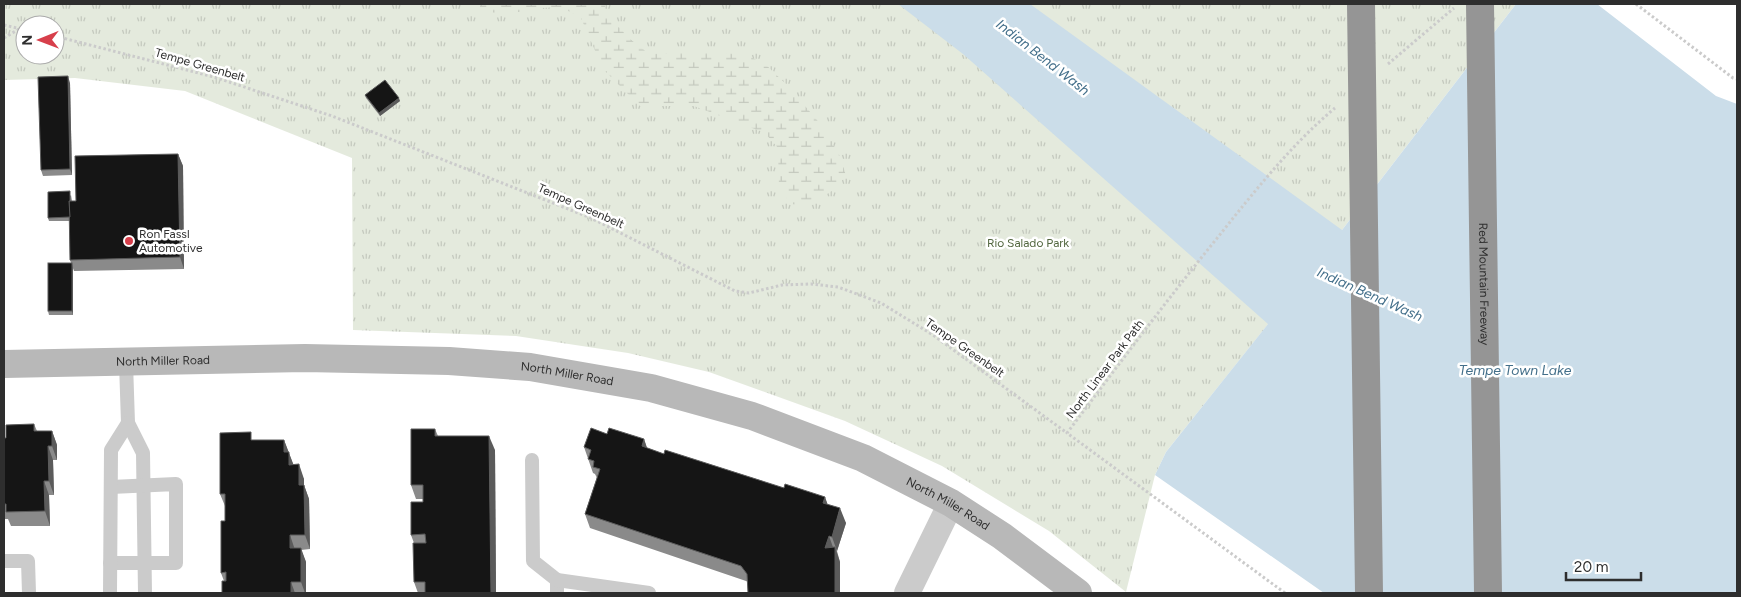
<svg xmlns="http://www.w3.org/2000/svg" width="1741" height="597" font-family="Figtree,sans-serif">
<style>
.grass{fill:url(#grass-tufts);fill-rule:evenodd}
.wetland{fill:url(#wetland-marsh)}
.water{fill:#cbdde9}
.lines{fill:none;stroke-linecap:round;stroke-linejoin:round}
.path{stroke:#cbcbcb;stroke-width:3;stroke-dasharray:2.5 2.5;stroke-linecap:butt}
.lane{stroke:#cbcbcb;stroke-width:14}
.street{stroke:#cbcbcb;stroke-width:26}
.secondary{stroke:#b8b8b8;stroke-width:28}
.highway{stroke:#959595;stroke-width:28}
.highway-bridge{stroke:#959595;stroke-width:28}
.wall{fill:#8a8a8a}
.shaded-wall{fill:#5b5b5b}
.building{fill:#151515;stroke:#5b5b5b}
.poi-dot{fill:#d73f4b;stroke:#fff;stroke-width:2}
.labels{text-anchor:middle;stroke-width:5;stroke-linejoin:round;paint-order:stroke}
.street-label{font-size:12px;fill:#2e2e2e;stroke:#fff}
.poi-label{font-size:12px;fill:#2e2e2e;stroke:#fff;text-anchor:start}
.park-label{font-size:12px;fill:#52663f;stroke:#fff}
.water-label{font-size:14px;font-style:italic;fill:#436f8a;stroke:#fff}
</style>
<defs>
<pattern id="grass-tufts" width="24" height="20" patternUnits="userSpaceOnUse" patternTransform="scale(1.25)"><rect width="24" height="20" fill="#e4eadd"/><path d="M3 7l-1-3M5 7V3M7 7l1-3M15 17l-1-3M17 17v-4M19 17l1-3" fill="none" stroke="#c4c9be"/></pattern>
<pattern id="wetland-marsh" width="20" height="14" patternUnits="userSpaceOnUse" patternTransform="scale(1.25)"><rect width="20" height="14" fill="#e4eadd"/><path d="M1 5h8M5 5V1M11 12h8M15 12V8" fill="none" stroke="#c4c9be"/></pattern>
</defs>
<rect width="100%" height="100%" fill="#fff"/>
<!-- grass -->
<path class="grass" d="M4,4h1512l-204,265 -146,183 -11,23 -29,117 -77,-61 -107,-65 -97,-45 -136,-49 -81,-19 -112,-17 -163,-6 -1,-172 -167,-67 -110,-13 -71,2zM25,25h30v30h-30z"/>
<!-- wetland -->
<path class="wetland" d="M480,4h125v8l25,27 19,15 66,-2 32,3 19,10 22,21 34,40 19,32 5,18 -16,16 -20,14 -19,-2 -12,-16 -1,-40 -13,-15 -71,-27h-54l-37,-37 -22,-51 -20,-11 -19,1 -35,6 -27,-3z"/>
<!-- water -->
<path class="water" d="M898,4h132l312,226 174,-226h81l119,92 21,8v489h-413l-169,-118 11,-23 102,-128 -305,-270z"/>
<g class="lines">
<!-- path -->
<g class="path">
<path d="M1636,4l97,74 4,1"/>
<path d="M4,25l21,5"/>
<path d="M55,36l159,41 118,39 259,102 144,73 14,2 33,-8 29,-1 27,3 43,16 52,32 134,98"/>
<path d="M4,38l15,-9"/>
<path d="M1388,64l66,-56"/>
<path d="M1285,593l-218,-160c50,-66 99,-132 151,-196 36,-45 73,-92 117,-129"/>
</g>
<!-- lane -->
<g class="lane">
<path d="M126,363l2,60 15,30 2,140"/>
<path d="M532,460l1,101 24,19v13"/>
<path d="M4,561h24l1,32"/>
<path d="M110,563h66v-79l-65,3"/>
<path d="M557,580l92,13"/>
<path d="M110,593l1,-143 17,-27"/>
</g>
<!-- street -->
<path class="street" d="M907,593l44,-90"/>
<!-- secondary -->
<path class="secondary" id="s1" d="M4,364l301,-6 144,3 81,6 121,21 101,28 111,42 88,45 51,33 76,57"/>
<!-- highway -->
<path class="highway" id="s2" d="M1480,4l8,589"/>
<!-- highway-bridge -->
<path class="highway-bridge" d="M1361,4l8,589"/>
</g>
<!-- wall -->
<g class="wall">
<path d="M70,83l2,92 -29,1 -2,-6z"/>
<path d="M365,95l35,6 -20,15 -14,-18z"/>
<path d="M178,154l5,12 1,103 -110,2 -4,-11v-39h-21l-1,-3 23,-23 1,6h4z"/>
<path d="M73,267v48h-24l-1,-4z"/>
<path d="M34,424l3,7h15l5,14v15h-4l1,35h-5l1,31h-39l-3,-7h-4v-81h2z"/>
<path d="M435,429l3,7 57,14 1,143h-78l-4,-11v-39l-3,-8 12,-33v-3h-7l-5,-14z"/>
<path d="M644,439l3,9 17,6 120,34 41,9 2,7 19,19 -9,28 3,11v31h-92v-11l-2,-1 -156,-53 -5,-14 12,-36 -2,-4 -2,-1 -9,-26z"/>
<path d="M254,440h30l9,24 11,15v6l5,14 1,50 -9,1 5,12v31h-84l2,-12 -3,-8 4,-52v-15l-5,-12z"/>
</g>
<!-- shaded-wall -->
<g class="shaded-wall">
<path d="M68,76l2,7 2,92 -2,-6z"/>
<path d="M399,98l1,3 -20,15 -1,-3z"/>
<path d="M178,154l5,12 1,103 -4,-12z"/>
<path d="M72,263l1,4v48l-1,-4z"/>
<path d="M52,431l5,14v15l-5,-14z"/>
<path d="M489,436l6,14 1,143h-5z"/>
<path d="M644,439l5,15 -7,-8z"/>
<path d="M284,440l10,26v13l-10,-27z"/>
<path d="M48,446l5,14 1,35 -5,-14z"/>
<path d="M299,464l5,15v20l-5,-14z"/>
<path d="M44,481l5,14 1,31 -5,-15z"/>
<path d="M304,485l5,14 1,50 -5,-14z"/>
<path d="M825,497l5,14 -7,-8z"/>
<path d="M840,508l6,15 -9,28 -5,-14z"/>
<path d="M290,535l5,15 -5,-2z"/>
<path d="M829,536l5,14 -9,-2z"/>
<path d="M835,547l5,15v31h-5z"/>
<path d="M301,548l5,14v31h-1l-4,-11z"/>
<path d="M291,582l4,11h-4z"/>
</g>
<!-- building -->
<g class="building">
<path d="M68,76l2,93 -29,1 -3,-93z"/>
<path d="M385,80l14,18 -20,15 -14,-18z"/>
<path d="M178,154l2,103 -110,3 -1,-59h7l-1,-45z"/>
<path d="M70,191v10h-1l1,16 -22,1v-26z"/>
<rect x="48" y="263" width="24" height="48"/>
<path d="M34,424v7h18v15h-4l1,35h-5l1,30 -39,1v-8h-2v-66h2v-13z"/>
<path d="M591,428l16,6 2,-6 35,11 -2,7 22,8 1,-4 119,38 1,-4 40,13 -2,6 17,5 -8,29 -3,-1 -4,12 10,-1v46h-87l-1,-19 -6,-8 -156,-52 15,-45 -7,-2 1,-6 -6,-2 3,-9 -7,-3z"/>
<path d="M411,429h24v7h54l2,157h-66v-11h-11l-1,-39h13l-1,-9 -14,1v-33h12v-17h-12z"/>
<path d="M251,432v8h33v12h5v13l10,-1v21h5l1,50h-15v13h11v34h-10v11h-69v-12h4v-9l-5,1v-52h4v-27h-5v-61z"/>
</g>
<!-- markers -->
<circle class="poi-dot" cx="129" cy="241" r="5"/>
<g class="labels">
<!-- street labels -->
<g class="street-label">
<text transform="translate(200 65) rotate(16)" y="4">Tempe Greenbelt</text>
<text transform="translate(581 206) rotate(24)" y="4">Tempe Greenbelt</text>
<text dy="4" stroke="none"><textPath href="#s2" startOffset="280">Red Mountain Freeway</textPath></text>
<text transform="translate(965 348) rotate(35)" y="4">Tempe Greenbelt</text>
<text dy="4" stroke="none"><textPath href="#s1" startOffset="159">North Miller Road</textPath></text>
<text transform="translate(1105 369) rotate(-53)" y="4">North Linear Park Path</text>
<text dy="4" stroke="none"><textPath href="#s1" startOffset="564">North Miller Road</textPath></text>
<text dy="4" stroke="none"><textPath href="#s1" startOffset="969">North Miller Road</textPath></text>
</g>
<!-- poi labels -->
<g class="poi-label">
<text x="139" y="238">Ron Fassl<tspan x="139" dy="14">Automotive</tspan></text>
</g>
<!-- park labels -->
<g class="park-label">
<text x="1028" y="247">Rio Salado Park</text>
</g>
<!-- water labels -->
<g class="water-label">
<text transform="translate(1043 57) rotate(38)" y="5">Indian Bend Wash</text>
<text transform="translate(1370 294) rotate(24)" y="5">Indian Bend Wash</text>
<text x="1515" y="375">Tempe Town Lake</text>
</g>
</g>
<!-- border -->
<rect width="1741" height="597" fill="none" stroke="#2e2e2e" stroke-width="10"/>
<!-- north arrow -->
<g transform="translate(40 40) rotate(269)"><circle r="24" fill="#ffffff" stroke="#ababab"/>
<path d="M0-4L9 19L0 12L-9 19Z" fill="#d73f4b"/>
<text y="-8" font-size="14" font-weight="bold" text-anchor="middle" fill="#2e2e2e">N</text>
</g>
<!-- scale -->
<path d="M1566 572v8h75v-8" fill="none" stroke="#2e2e2e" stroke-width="2.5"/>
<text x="1574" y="572" font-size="15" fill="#2e2e2e" stroke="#ffffff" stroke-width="4" paint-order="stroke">20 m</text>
</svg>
